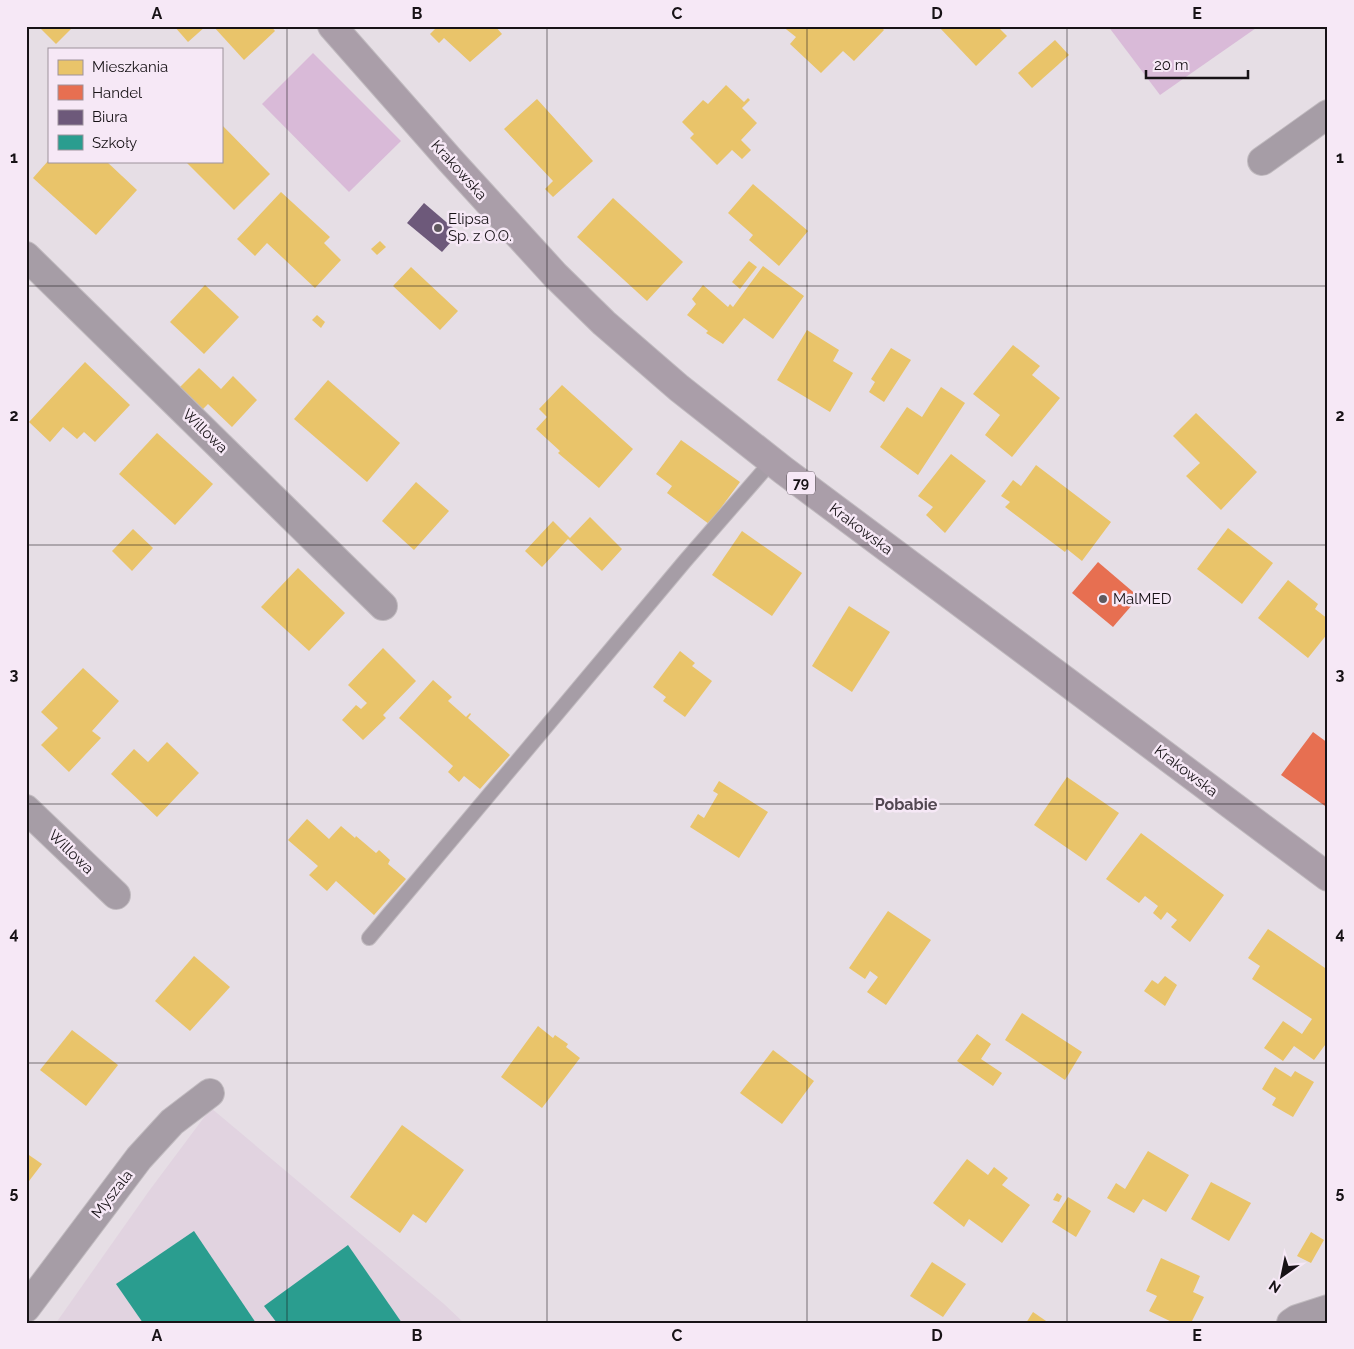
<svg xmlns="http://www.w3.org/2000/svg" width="1354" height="1349" font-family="Raleway,sans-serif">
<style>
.built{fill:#e1d3e0}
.green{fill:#d9bad8}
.homes{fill:#e9c46a}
.shops{fill:#e76f51}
.offices{fill:#6d597a}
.schools{fill:#2a9d8f}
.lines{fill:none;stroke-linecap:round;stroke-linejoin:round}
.lane-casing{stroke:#c0babf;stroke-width:16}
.street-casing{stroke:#c0babf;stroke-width:30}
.primary-casing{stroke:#c0babf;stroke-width:30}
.lane{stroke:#a69da6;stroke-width:14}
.street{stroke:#a69da6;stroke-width:28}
.primary{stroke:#aa9ea9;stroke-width:28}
.grid{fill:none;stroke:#171216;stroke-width:1;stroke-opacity:0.55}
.poi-dot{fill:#5f595e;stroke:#f6e8f6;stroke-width:2}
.labels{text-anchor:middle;stroke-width:5;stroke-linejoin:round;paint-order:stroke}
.shield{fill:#f6e8f6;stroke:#5a5259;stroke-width:1}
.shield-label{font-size:14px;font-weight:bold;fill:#171216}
.street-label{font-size:15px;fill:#171216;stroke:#f6e8f6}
.poi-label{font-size:15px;fill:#171216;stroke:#f6e8f6;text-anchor:start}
.neighbourhood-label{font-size:16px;font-weight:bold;fill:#534852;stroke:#f6e8f6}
.neatline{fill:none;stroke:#171216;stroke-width:2}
.grid-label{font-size:16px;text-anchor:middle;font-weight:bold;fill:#171216}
</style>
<rect width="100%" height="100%" fill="#e6dee5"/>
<!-- built -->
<path class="built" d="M211,1108l233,196 20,19h-408l93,-132z"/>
<!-- green -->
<g class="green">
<path d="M1108,26h151l-99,69z"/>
<path d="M313,53l88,88 -52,51 -87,-88z"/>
</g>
<!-- homes -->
<g class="homes">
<path d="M38,26h36l-18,18z"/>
<path d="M174,26h32l-18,16z"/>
<path d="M213,26h58l4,5 -31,29z"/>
<path d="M438,26h57l7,8 -32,28 -26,-24 -5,5 -9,-9z"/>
<path d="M782,26h70l1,2 2,-2h25l4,4 -30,31 -11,-10 -22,22 -31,-29 6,-7z"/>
<path d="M942,26h55l10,10 -31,30 -36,-38z"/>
<path d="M1055,40l14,15 -37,33 -14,-15z"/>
<path d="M726,85l18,17 4,-4 2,2 -8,8 15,15 -16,17 10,10 -9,9 -10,-9 -15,15 -27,-27 4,-4 -12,-12 21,-22 5,4z"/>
<path d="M537,99l56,62 -40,36 -8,-8 8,-8 -49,-52z"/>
<path d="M221,124l49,50 -36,36 -49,-49h36z"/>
<path d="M48,161h58l31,29 -41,45 -63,-57z"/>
<path d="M753,184l55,47 -29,35 -30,-26 4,-5 -25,-22z"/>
<path d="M281,192l49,45 -6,6 17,17 -26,28 -48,-45 -12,13 -18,-17z"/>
<path d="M613,198l70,64 -36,39 -70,-64z"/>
<path d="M380,241l6,6 -9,8 -6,-6z"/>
<path d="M749,261l8,6 -17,22 -8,-7z"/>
<path d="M763,266l41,30 -31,43 -29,-21 -21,26 -17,-11 2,-2 -21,-16 9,-11 -4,-5 11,-14 25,22 2,-3 3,3z"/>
<path d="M411,267l47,44 -18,19 -47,-44z"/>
<path d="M205,285l34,32 -35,37 -34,-32z"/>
<path d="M317,315l8,7 -4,6 -9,-8z"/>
<path d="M807,330l32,20 -6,11 20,12 -23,39 -53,-32z"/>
<path d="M1013,345l27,21 -8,9 28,23 -48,59 -27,-22 15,-20 -27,-21z"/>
<path d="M891,348l20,12 -27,42 -15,-10 6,-10 -4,-3z"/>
<path d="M85,362l45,43 -35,37 -11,-10 -7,7 -14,-12 -13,15 -21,-20z"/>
<path d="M199,368l22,21 12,-13 24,24 -25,27 -24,-23 -6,6 -23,-22z"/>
<path d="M328,380l72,63 -33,39 -73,-63z"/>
<path d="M562,385l71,64 -34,39 -41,-35 2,-2 -24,-22 11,-12 -8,-8z"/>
<path d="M941,387l24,16 -47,72 -38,-28 27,-40 15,10z"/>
<path d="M1196,413l61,59 -36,38 -35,-34 14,-13 -27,-27z"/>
<path d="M157,433l56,51 -38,41 -56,-51z"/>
<path d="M681,440l59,42 -31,42 -42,-31 5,-7 -16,-12z"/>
<path d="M951,454l35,27 -41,52 -19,-18 7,-8 -15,-11z"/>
<path d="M1036,465l75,57 -29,39 -15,-12 -2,3 -60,-45 5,-5 -9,-6 12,-16 8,6z"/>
<path d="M416,482l33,29 -35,39 -32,-29z"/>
<path d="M590,517l32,32 -20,22 -34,-32 -26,28 -17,-16 28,-30 17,17z"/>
<path d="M1228,528l45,35 -31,41 -45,-35z"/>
<path d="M133,529l20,19 -21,23 -20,-20z"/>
<path d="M742,531l60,42 -30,43 -60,-41z"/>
<path d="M298,568l47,45 -36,38 -48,-44z"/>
<path d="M1288,580l30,24 -3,5 13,10v14l-20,25 -50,-40z"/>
<path d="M849,606l41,26 -38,60 -40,-26z"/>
<path d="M383,648l33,33 -33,34 3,3 -23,22 -21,-20 14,-15 5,4 6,-6 -19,-18z"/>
<path d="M680,651l15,12 -3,3 20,15 -27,36 -22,-16 3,-4 -13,-10z"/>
<path d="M83,668l36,33 -27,30 9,7 -32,34 -28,-27 17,-17 -17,-16z"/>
<path d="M433,680l19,17 -4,4 18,16 4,-4 1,1 -3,4 42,37 -30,34 -16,-13 -5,6 -11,-10 5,-6 -54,-48z"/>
<path d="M167,742l32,31 -42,44 -46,-43 23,-25 14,13z"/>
<path d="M1067,777l52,36 -33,48 -52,-36z"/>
<path d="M719,781l49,31 -29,46 -49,-31 8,-13 6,4 14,-24 -5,-3z"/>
<path d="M307,819l22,20 12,-13 14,12 1,-2 20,17 3,-3 11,10 -2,4 18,15 -32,36 -38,-34 -9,10 -18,-16 9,-9 -30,-26z"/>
<path d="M1141,833l83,62 -34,47 -19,-15 6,-7 -10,-8 -6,8 -8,-7 5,-7 -13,-10 -6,7 -33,-24z"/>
<path d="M888,911l43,29 -45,65 -19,-13 11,-15 -8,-6 -5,8 -16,-11z"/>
<path d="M1268,929l60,41v71l-14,19 -20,-14 -11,15 -19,-13 19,-27 19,13 10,-15 -60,-40 8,-13 -12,-8z"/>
<path d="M194,956l36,31 -40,44 -35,-30z"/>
<path d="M1165,976l12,9 -12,21 -21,-15 8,-11 6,4z"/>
<path d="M1022,1013l60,39 -17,28 -60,-40z"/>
<path d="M538,1026l15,12 2,-3 13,9 -2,3 14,11 -38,50 -41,-31z"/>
<path d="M72,1030l46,35 -32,41 -46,-36z"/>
<path d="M977,1034l14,10 -10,15 21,14 -9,13 -36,-25z"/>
<path d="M773,1050l41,31 -32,43 -42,-31z"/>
<path d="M1275,1067l16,10 4,-6 19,11 -21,35 -21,-12 4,-7 -14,-9z"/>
<path d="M402,1125l62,45 -38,53 -13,-9 -13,19 -50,-36z"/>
<path d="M1148,1151l41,24 -23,37 -23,-13 -9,14 -27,-15 9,-15 9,6z"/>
<path d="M26,1153l16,11 -16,21z"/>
<path d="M967,1159l21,16 6,-8 14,11 -6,7 28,20 -28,38 -33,-24 -5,8 -31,-24z"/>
<path d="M1211,1182l40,21 -22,38 -38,-22z"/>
<path d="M1057,1193l5,3 -3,6 -6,-2z"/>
<path d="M1068,1197l23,14 -15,26 -24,-15z"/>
<path d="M1311,1232l13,8 -13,23 -14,-7z"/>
<path d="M1161,1258l39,18 -7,16 11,5 -13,26h-17l-25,-12 8,-15 -11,-5z"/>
<path d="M932,1262l34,22 -23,33 -33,-21z"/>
<path d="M1033,1312l16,11h-23z"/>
</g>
<!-- shops -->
<g class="shops">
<path d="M1098,562l41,35 -26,30 -41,-34z"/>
<path d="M1313,732l15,11v65l-47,-33z"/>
</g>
<!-- offices -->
<path class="offices" d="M424,203l35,30 -17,19 -35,-29z"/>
<!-- schools -->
<g class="schools">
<path d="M194,1231l62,92h-113l-27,-39z"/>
<path d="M348,1245l54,78h-125l-13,-17z"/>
</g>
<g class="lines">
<!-- lane casing -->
<g class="lane-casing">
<path id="lane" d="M369,938l316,-377 87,-100"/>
</g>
<!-- street casing -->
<g class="street-casing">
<g id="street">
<path d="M1262,161l66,-47"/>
<path d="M26,256l357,350"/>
<path d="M26,809l90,86"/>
<path d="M26,1308l113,-150 33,-36 38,-29"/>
<path d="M1291,1323l6,-4 31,-10"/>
</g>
</g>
<!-- primary casing -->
<g class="primary-casing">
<path id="primary" d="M332,26l118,134 105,115 49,48 75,65 104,82 545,407"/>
</g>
<!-- lane -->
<use href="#lane" class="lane"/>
<!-- street -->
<use href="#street" class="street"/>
<!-- primary -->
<use href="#primary" class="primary"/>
</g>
<!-- grid -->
<path class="grid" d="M287,26v1297M547,26v1297M807,26v1297M1067,26v1297M26,286h1302M26,545h1302M26,804h1302M26,1063h1302"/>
<!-- markers -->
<g class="poi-dot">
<circle cx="438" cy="228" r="5"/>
<circle cx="1103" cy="599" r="5"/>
</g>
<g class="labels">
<!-- shield labels -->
<rect class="shield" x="787" y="471.5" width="28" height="23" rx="4"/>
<g class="shield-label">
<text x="801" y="488">79</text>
</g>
<!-- street labels -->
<g class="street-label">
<text transform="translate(459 170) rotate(48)" y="5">Krakowska</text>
<text transform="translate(205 431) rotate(44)" y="5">Willowa</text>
<text transform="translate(861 529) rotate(37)" y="5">Krakowska</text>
<text transform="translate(1186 771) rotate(37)" y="5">Krakowska</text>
<text transform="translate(71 852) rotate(44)" y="5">Willowa</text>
<text transform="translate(112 1194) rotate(-52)" y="5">Myszala</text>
</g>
<!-- poi labels -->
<g class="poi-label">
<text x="448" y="224">Elipsa<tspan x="448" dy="17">Sp. z O.O.</tspan></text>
<text x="1113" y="604">MalMED</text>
</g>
<!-- neighbourhood labels -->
<g class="neighbourhood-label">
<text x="906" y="810">Pobabie</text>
</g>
</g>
<!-- border -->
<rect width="1354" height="1349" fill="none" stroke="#f6e8f6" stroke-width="55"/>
<!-- legend -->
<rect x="48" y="48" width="175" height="115" fill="#f6e8f6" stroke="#9d929c"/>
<rect x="58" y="60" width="25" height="15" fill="#e9c46a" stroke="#9d929c"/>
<text x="92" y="72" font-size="15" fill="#171216">Mieszkania</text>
<rect x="58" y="85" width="25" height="15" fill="#e76f51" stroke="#9d929c"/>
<text x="92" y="98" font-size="15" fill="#171216">Handel</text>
<rect x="58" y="110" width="25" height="15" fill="#6d597a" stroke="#9d929c"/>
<text x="92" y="122" font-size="15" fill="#171216">Biura</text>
<rect x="58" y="135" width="25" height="15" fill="#2a9d8f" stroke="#9d929c"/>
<text x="92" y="148" font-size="15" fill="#171216">Szkoły</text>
<!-- north arrow -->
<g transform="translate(1282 1276) rotate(213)" stroke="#f6e8f6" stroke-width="4" paint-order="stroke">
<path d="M0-4L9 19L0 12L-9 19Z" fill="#171216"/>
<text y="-8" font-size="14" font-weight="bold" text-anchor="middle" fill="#171216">N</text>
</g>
<!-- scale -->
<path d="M1146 70v8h102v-8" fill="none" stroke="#171216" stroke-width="2.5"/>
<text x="1154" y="70" font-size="15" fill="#171216" stroke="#f6e8f6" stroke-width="4" paint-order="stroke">20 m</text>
<rect x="28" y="28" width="1298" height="1294" class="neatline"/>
<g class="grid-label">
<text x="157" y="19">A</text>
<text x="417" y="19">B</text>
<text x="677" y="19">C</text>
<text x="937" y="19">D</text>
<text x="1197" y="19">E</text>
<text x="14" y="163">1</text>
<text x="1340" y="163">1</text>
<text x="14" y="421">2</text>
<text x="1340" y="421">2</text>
<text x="14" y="680">3</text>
<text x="1340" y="680">3</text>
<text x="14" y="939">4</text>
<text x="1340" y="939">4</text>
<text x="14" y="1198">5</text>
<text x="1340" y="1198">5</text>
<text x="157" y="1341">A</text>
<text x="417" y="1341">B</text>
<text x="677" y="1341">C</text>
<text x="937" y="1341">D</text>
<text x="1197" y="1341">E</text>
</g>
</svg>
